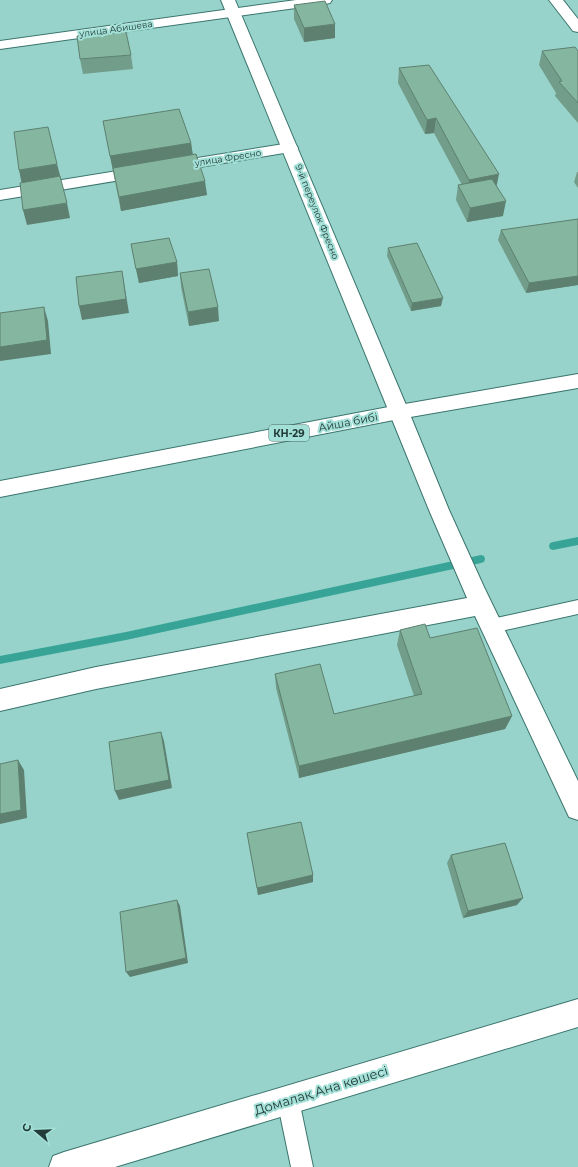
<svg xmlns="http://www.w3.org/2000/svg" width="578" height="1167" font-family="Montserrat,sans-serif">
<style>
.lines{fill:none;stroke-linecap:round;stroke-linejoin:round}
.stream{fill:#38a498;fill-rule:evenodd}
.service-casing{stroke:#3a756d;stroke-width:2}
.minor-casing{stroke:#3a756d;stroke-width:2}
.tertiary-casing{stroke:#3a756d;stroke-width:2}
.primary-casing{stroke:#3a756d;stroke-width:2}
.service{fill:#fff;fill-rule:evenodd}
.minor{fill:#fff;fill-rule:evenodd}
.tertiary{fill:#fff;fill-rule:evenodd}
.primary{fill:#fff;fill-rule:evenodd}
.wall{fill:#729d8a}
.shaded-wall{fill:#5d8070}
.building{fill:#85b7a0;stroke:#5d8070}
.labels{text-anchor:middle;stroke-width:4;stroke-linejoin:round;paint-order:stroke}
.far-street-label{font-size:9px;fill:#243c39;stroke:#a3e0d7}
.shield{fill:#a3e0d7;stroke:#4a6d68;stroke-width:1}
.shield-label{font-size:10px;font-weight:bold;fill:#243c39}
.street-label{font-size:11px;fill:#243c39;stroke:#a3e0d7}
.near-street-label{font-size:13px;fill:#243c39;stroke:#a3e0d7}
</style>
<rect width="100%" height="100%" fill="#97d3ca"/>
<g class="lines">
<!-- stream -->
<g class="stream">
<path d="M578,537v8l-25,5 -3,-1 -1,-3 1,-3 3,-1z"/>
<path d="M481,555l3,1 1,3 -1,3 -3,1 -355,77 -126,24v-8l126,-24z"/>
</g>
<!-- service casing -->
<g class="service-casing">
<g id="service">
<path d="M578,600v14l-86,19 -6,-2 -2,-5 2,-5 6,-2z"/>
<path d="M288,1089l8,3 3,8 14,67h-22l-14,-67 3,-8z"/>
</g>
</g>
<!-- minor casing -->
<g class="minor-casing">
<g id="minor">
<path d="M296,0h36l-2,3 -5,1 -325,45v-8z"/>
<path d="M549,0h14l15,19v13l-5,-1z"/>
<path d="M290,143l6,2 2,3 -2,3 -296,49v-10z"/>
<path d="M399,405l7,2 3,5 40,98 35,77 94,194v39l-9,-3 -94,-201 -379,73 -96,22v-22l96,-22 371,-69 -38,-88 -40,-98 3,-5z"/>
<path d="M578,999v28l-463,140h-66l4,-11 11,-4z"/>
</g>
</g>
<!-- tertiary casing -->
<g class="tertiary-casing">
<path id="tertiary" d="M221,0h14l174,412 -3,5 -7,2 -7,-2 -3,-5z"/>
</g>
<!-- primary casing -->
<g class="primary-casing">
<path id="primary" d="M578,374v14l-179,31 -399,78v-16l399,-76z"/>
</g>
<!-- service -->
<use href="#service" class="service"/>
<!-- minor -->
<use href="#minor" class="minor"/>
<!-- tertiary -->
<use href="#tertiary" class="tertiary"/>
<!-- primary -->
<use href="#primary" class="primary"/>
</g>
<!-- wall -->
<g class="wall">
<path d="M294,5l41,33 -31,4 -10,-23z"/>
<path d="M542,51h36v72l-23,-27 1,-3 -17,-28z"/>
<path d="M131,55l2,14 -50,5 -3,-15z"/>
<path d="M399,68l98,118 6,30 -36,6 -11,-22 2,-15h4l-28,-52 -9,1 -27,-51z"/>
<path d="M103,121l88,22 2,12 14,40 -86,16z"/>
<path d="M577,172h1v16l-4,-6z"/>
<path d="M578,219v66l-52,8 -28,-53 3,-10z"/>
<path d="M131,244l46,18 1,14 -39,7z"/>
<path d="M388,248l53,58 -30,5 -24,-55z"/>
<path d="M180,273l39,48 -30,5 -8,-39z"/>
<path d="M400,630l30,8 82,78 -7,13 -206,49 -23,-90 -1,-14 59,40 80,-18 -17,-51z"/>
<path d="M247,833l66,42v7l-55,13z"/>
<path d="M451,855l66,50 -54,13 -16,-55z"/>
</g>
<!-- shaded-wall -->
<g class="shaded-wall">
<path d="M335,24v14l-31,4v-14z"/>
<path d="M436,118l-2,15 -9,1 2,-14z"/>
<path d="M191,143l2,14 -80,13 -3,-14z"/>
<path d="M57,164l4,15 -39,6 -3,-15z"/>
<path d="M499,174l-3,15 -30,5 3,-14z"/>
<path d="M205,181l2,14 -86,16 -2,-14z"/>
<path d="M506,201l-3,15 -36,6 3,-14z"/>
<path d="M67,203l3,15 -43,7 -4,-15z"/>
<path d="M177,262l1,14 -39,7 -3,-14z"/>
<path d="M122,271l7,42 -47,7 -3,-14z"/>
<path d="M578,276v9l-52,8 3,-10z"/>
<path d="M443,298l-2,8 -30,5 1,-8z"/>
<path d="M44,307l4,14 3,33 -51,7v-14z"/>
<path d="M218,307l1,14 -30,5 -1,-14z"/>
<path d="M512,716l-7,13 -206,49v-12z"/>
<path d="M161,732l3,9 8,47 -53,12 -4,-9z"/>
<path d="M18,760l6,10 3,48 -27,6v-10z"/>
<path d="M313,875v7l-55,13 -1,-7z"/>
<path d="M523,898l-6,7 -54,13 5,-7z"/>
<path d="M177,900l3,6 8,57 -58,14 -4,-5z"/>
</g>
<!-- building -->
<g class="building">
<path d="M325,1l10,23 -31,4 -10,-23z"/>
<path d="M126,32l5,23 -51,4 -3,-23z"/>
<path d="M575,47l3,4v52l-19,-21 3,-1 -20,-30z"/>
<path d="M429,65l70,109 -30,6 -33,-62 -9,2 -28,-52z"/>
<path d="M179,109l12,34 -81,13 -7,-35z"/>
<path d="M48,127l9,37 -38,6 -5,-38z"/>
<path d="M196,154l9,27 -86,16 -6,-29z"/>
<path d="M60,176l7,27 -44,7 -3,-27z"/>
<path d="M492,179l14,22 -36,7 -12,-23z"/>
<path d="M578,219v57l-49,7 -28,-53z"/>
<path d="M169,238l8,24 -41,7 -5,-25z"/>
<path d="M417,243l26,55 -31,5 -24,-55z"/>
<path d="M209,269l9,38 -30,5 -8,-39z"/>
<path d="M122,271l4,28 -47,7 -3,-29z"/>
<path d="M44,307l3,33 -47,7v-34z"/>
<path d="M425,624l5,14 47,-10 35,88 -213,50 -24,-92 45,-10 14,50 88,-20 -22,-64z"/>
<path d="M161,732l8,48 -54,11 -6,-49z"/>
<path d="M18,760l3,50 -21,4v-50z"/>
<path d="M301,822l12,53 -56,13 -10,-55z"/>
<path d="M505,843l18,55 -55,13 -17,-56z"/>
<path d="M177,900l9,58 -60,14 -6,-60z"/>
</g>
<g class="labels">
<!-- far-street labels -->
<g class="far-street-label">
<text transform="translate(116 29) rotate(-8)" y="3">улица Абишева</text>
<text transform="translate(228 158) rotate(-9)" y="3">улица Фресно</text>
<text transform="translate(317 212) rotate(68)" y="3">9-й переулок Фресно</text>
</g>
<!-- shield labels -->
<rect class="shield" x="269" y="425" width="40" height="16" rx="3"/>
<g class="shield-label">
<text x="289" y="437">КН-29</text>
</g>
<!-- street labels -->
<g class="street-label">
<text transform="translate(348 422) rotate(-11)" y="4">Айша бибі</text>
</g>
<!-- near-street labels -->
<g class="near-street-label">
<text transform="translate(321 1090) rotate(-17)" y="5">Домалақ Ана көшесі</text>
</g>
</g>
<!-- north arrow -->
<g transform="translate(36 1131) rotate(289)" stroke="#a3e0d7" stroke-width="3" paint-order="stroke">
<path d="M0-3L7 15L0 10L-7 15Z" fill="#243c39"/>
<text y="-6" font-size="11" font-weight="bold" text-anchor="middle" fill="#243c39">С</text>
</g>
</svg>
